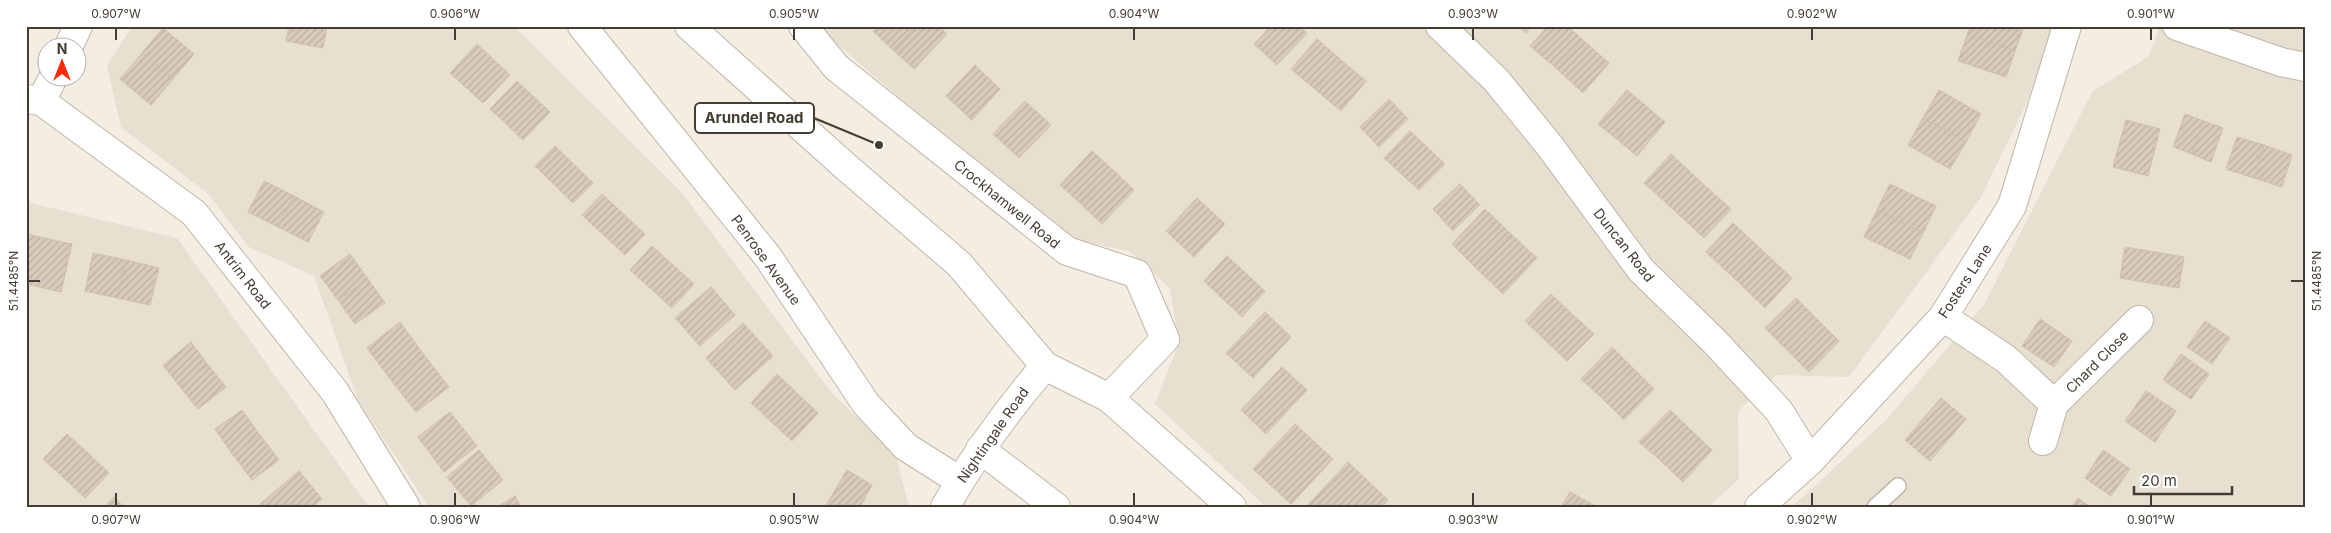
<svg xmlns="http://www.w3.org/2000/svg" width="2331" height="533" font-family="Inter,sans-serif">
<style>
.residential{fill:#e7dfd0}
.building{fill:url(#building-hatch);stroke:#d0c0aa}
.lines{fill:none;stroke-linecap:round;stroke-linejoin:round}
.service-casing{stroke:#c1b7a8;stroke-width:18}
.minor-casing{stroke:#c1b7a8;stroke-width:30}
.tertiary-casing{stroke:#c1b7a8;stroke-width:30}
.service{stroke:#fff;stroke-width:15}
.minor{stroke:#fff;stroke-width:28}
.tertiary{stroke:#fff;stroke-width:28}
.ticks{fill:none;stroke:#443d33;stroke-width:2}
.labels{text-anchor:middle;stroke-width:4.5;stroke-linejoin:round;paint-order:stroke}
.street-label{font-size:14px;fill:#443d33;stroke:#fff}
.leader{fill:none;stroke:#443d33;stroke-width:2}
.callout-dot{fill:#443d33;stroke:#fff;stroke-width:2}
.callout{fill:#fff;stroke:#443d33;stroke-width:2}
.callout-label{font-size:15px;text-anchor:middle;font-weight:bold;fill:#443d33}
.neatline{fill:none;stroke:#443d33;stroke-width:2}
.ticks-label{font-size:12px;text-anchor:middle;fill:#443d33}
</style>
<defs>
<pattern id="building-hatch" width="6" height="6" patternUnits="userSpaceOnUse" patternTransform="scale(1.25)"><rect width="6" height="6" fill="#d8cbba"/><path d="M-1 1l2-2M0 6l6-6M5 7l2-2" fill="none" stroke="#bbafa0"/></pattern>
</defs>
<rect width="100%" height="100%" fill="#f3ede2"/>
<!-- residential -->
<g class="residential">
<path d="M132,26h382l169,168 148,198 65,64 13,51h-480l-71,-107 -44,-124 -65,-29 -41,-53 -87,-67 -14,-61z"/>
<path d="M816,26h1237l-22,68 -51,105 -131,178 -73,-2 -38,36 1,68 -31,28h-442l-111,-103 24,-61 -9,-55 -41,-37 -68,-14z"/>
<path d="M2160,26h145v481h-513l93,-86 99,-116 108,-213 57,-36z"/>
<path d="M26,202l151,36 192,269h-339l-4,-5z"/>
</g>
<!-- building -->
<g class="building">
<path d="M289,26h38l-4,22 -37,-7z"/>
<path d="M878,26h38l-23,24 -20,-19z"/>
<path d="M916,26h23l8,8 -33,35 -21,-19z"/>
<path d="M1271,26h28l8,7 -30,32 -23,-21z"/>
<path d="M1518,26h13l-5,7z"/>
<path d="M1548,26h19l16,14 -26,29 -27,-23z"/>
<path d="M1970,26h54l-9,25 -48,-16z"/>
<path d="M163,28l31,26 -21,25 -31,-26z"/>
<path d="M1967,35l48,16 -9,26 -48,-16z"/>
<path d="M1317,39l24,21 -25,30 -25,-21z"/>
<path d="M1583,40l26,23 -26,30 -26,-24z"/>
<path d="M477,44l33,31 -27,28 -33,-30z"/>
<path d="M142,53l31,26 -22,26 -31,-26z"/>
<path d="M1341,60l25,21 -25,30 -25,-21z"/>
<path d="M975,65l25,24 -28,31 -26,-24z"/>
<path d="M517,81l33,31 -27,28 -33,-31z"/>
<path d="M1627,90l19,16 -28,34 -20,-16z"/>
<path d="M1939,90l42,24 -15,28 -43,-24z"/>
<path d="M1389,99l19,20 -29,28 -19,-20z"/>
<path d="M1025,101l26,24 -32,33 -26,-24z"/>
<path d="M1646,106l19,16 -28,34 -19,-16z"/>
<path d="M2185,114l19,7 -12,33 -19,-7z"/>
<path d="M1923,118l43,24 -16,27 -42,-24z"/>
<path d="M2126,120l34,9 -12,47 -35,-9z"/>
<path d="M2204,121l19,7 -12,34 -19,-8z"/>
<path d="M1410,131l35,33 -26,26 -35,-32z"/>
<path d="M2237,137l27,8 -10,33 -28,-9z"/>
<path d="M2264,145l28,10 -10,32 -28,-9z"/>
<path d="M555,146l38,37 -20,20 -38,-37z"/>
<path d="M1092,151l21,19 -32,34 -21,-19z"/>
<path d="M1671,154l30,28 -27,28 -30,-27z"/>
<path d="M1113,170l21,20 -32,34 -21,-20z"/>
<path d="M264,181l30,15 -16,31 -30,-15z"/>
<path d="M1701,182l30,27 -27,29 -30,-28z"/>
<path d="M1460,184l20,21 -27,26 -20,-22z"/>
<path d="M1890,184l46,22 -13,27 -46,-23z"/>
<path d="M602,194l43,40 -20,21 -43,-40z"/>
<path d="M294,196l30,16 -16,30 -30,-15z"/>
<path d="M1197,198l28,26 -31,33 -28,-26z"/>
<path d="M1485,209l26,25 -34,35 -25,-25z"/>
<path d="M1877,210l46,23 -13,26 -46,-22z"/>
<path d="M1733,223l30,28 -27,29 -30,-28z"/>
<path d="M26,234l46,10 -11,48 -35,-8z"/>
<path d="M1511,234l26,24 -34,36 -26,-25z"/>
<path d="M652,246l42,38 -22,24 -42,-38z"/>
<path d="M2125,247l59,10 -5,31 -59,-10z"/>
<path d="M1763,251l29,27 -27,30 -29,-28z"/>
<path d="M93,253l33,7 -9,38 -32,-7z"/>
<path d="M350,254l18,25 -30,21 -18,-24z"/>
<path d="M1227,256l38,35 -23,26 -38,-36z"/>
<path d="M126,260l33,8 -9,37 -33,-7z"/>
<path d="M368,279l17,24 -30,21 -17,-24z"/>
<path d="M711,287l24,28 -35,31 -25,-28z"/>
<path d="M1551,294l21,20 -26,27 -21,-20z"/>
<path d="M1796,298l22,22 -31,30 -22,-22z"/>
<path d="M1265,312l26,25 -38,41 -27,-25z"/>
<path d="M1572,314l22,20 -27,27 -21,-20z"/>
<path d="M2040,319l32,22 -18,26 -32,-21z"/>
<path d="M1818,320l21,21 -30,31 -22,-22z"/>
<path d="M2205,321l25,17 -18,26 -25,-17z"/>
<path d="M400,322l24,33 -33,25 -24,-32z"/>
<path d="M743,323l30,33 -38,34 -29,-32z"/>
<path d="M191,342l17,23 -28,22 -17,-22z"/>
<path d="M1612,347l21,21 -30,31 -22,-20z"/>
<path d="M2181,354l28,20 -18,25 -28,-19z"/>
<path d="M424,355l25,32 -33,25 -25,-32z"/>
<path d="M208,365l18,22 -28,22 -18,-22z"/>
<path d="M1282,367l25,23 -41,44 -25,-24z"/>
<path d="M1633,368l21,21 -30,31 -21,-21z"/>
<path d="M777,374l41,39 -26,28 -41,-38z"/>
<path d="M2146,391l30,20 -21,31 -30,-21z"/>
<path d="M1941,398l25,21 -36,42 -25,-21z"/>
<path d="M242,410l18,25 -27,20 -18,-26z"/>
<path d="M1670,410l21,20 -30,31 -22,-19z"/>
<path d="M450,412l27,34 -33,26 -26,-35z"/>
<path d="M1295,424l38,35 -42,45 -38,-35z"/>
<path d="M1691,430l21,20 -29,32 -22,-21z"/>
<path d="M67,434l21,19 -24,25 -21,-19z"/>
<path d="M260,435l19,25 -27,20 -19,-25z"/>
<path d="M479,450l24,30 -32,26 -24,-29z"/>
<path d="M2103,450l27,19 -19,27 -26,-18z"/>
<path d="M88,453l21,20 -24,25 -21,-20z"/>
<path d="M1348,462l40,38 -6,7h-76z"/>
<path d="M847,470l25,15 -12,22h-35z"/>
<path d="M299,471l23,28 -10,8h-50l-2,-3z"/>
<path d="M1570,492l27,15h-36z"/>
<path d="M515,496l6,11h-24z"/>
<path d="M114,497l10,10h-19z"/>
<path d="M2078,498l12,9h-18z"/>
</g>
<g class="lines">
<!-- service casing -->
<g class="service-casing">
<path id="service" d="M1875,507l23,-21"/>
</g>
<!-- minor casing -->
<g class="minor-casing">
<g id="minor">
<path d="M582,26l186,231 98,147 40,43 54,34"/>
<path d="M803,26l33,41 231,184 70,23 28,65 -56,59"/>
<path d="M1440,26l56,54 53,65 92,125 73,71 65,70 31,50"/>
<path d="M2177,26l104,36 24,5"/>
<path d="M68,48l10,-22"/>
<path d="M26,99l15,2 153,112 141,179 71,115"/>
<path d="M41,101l12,-23"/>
<path d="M1943,317l63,42 48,45 85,-84"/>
<path d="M2043,441l11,-37"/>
<path d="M980,449l76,58"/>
<path d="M1759,507l51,-46 133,-144 69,-111 55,-180"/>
</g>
</g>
<!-- tertiary casing -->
<g class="tertiary-casing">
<g id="tertiary">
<path d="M689,26l156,140 114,98 86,102 64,32 123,109"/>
<path d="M945,507c29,-51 62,-97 100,-141"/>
</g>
</g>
<!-- service -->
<use href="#service" class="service"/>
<!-- minor -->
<use href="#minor" class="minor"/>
<!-- tertiary -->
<use href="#tertiary" class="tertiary"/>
</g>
<!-- ticks -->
<path class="ticks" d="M116,28v12M455,28v12M794,28v12M1134,28v12M1473,28v12M1812,28v12M2151,28v12M28,281h12M2291,281h13M116,493v13M455,493v13M794,493v13M1134,493v13M1473,493v13M1812,493v13M2151,493v13"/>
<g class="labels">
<!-- street labels -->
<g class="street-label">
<text transform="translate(1007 204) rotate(39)" y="5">Crockhamwell Road</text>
<text transform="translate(1624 245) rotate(52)" y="5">Duncan Road</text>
<text transform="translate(766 260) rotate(54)" y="5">Penrose Avenue</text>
<text transform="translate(243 275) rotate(52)" y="5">Antrim Road</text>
<text transform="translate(1965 281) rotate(-57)" y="5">Fosters Lane</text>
<text transform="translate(2097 362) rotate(-45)" y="5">Chard Close</text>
<text transform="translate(993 435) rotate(-55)" y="5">Nightingale Road</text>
</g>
</g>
<!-- callouts -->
<path class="leader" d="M879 145L814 118"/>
<circle class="callout-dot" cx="879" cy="145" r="5"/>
<rect class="callout" x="695" y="103" width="119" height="30" rx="5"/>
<g class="callout-label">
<text x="754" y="123">Arundel Road</text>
</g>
<!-- border -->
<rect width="2331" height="533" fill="none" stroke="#ffffff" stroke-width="55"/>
<!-- north arrow -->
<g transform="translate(62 62)"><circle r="24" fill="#ffffff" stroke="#b4b1ad"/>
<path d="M0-4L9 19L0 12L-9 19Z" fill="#ff290d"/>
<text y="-8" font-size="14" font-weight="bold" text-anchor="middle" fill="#443d33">N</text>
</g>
<!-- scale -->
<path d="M2134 486v8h98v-8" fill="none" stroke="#443d33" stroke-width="2.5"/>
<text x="2141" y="486" font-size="15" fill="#443d33" stroke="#ffffff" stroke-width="4" paint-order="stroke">20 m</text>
<rect x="28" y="28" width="2276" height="478" class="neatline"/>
<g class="ticks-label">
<text x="116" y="18">0.907°W</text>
<text x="455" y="18">0.906°W</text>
<text x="794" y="18">0.905°W</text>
<text x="1134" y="18">0.904°W</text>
<text x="1473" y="18">0.903°W</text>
<text x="1812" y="18">0.902°W</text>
<text x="2151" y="18">0.901°W</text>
<text transform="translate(14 281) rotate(-90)" y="4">51.4485°N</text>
<text transform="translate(2317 281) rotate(-90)" y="4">51.4485°N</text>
<text x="116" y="524">0.907°W</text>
<text x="455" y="524">0.906°W</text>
<text x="794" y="524">0.905°W</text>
<text x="1134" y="524">0.904°W</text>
<text x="1473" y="524">0.903°W</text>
<text x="1812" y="524">0.902°W</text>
<text x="2151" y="524">0.901°W</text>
</g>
</svg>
